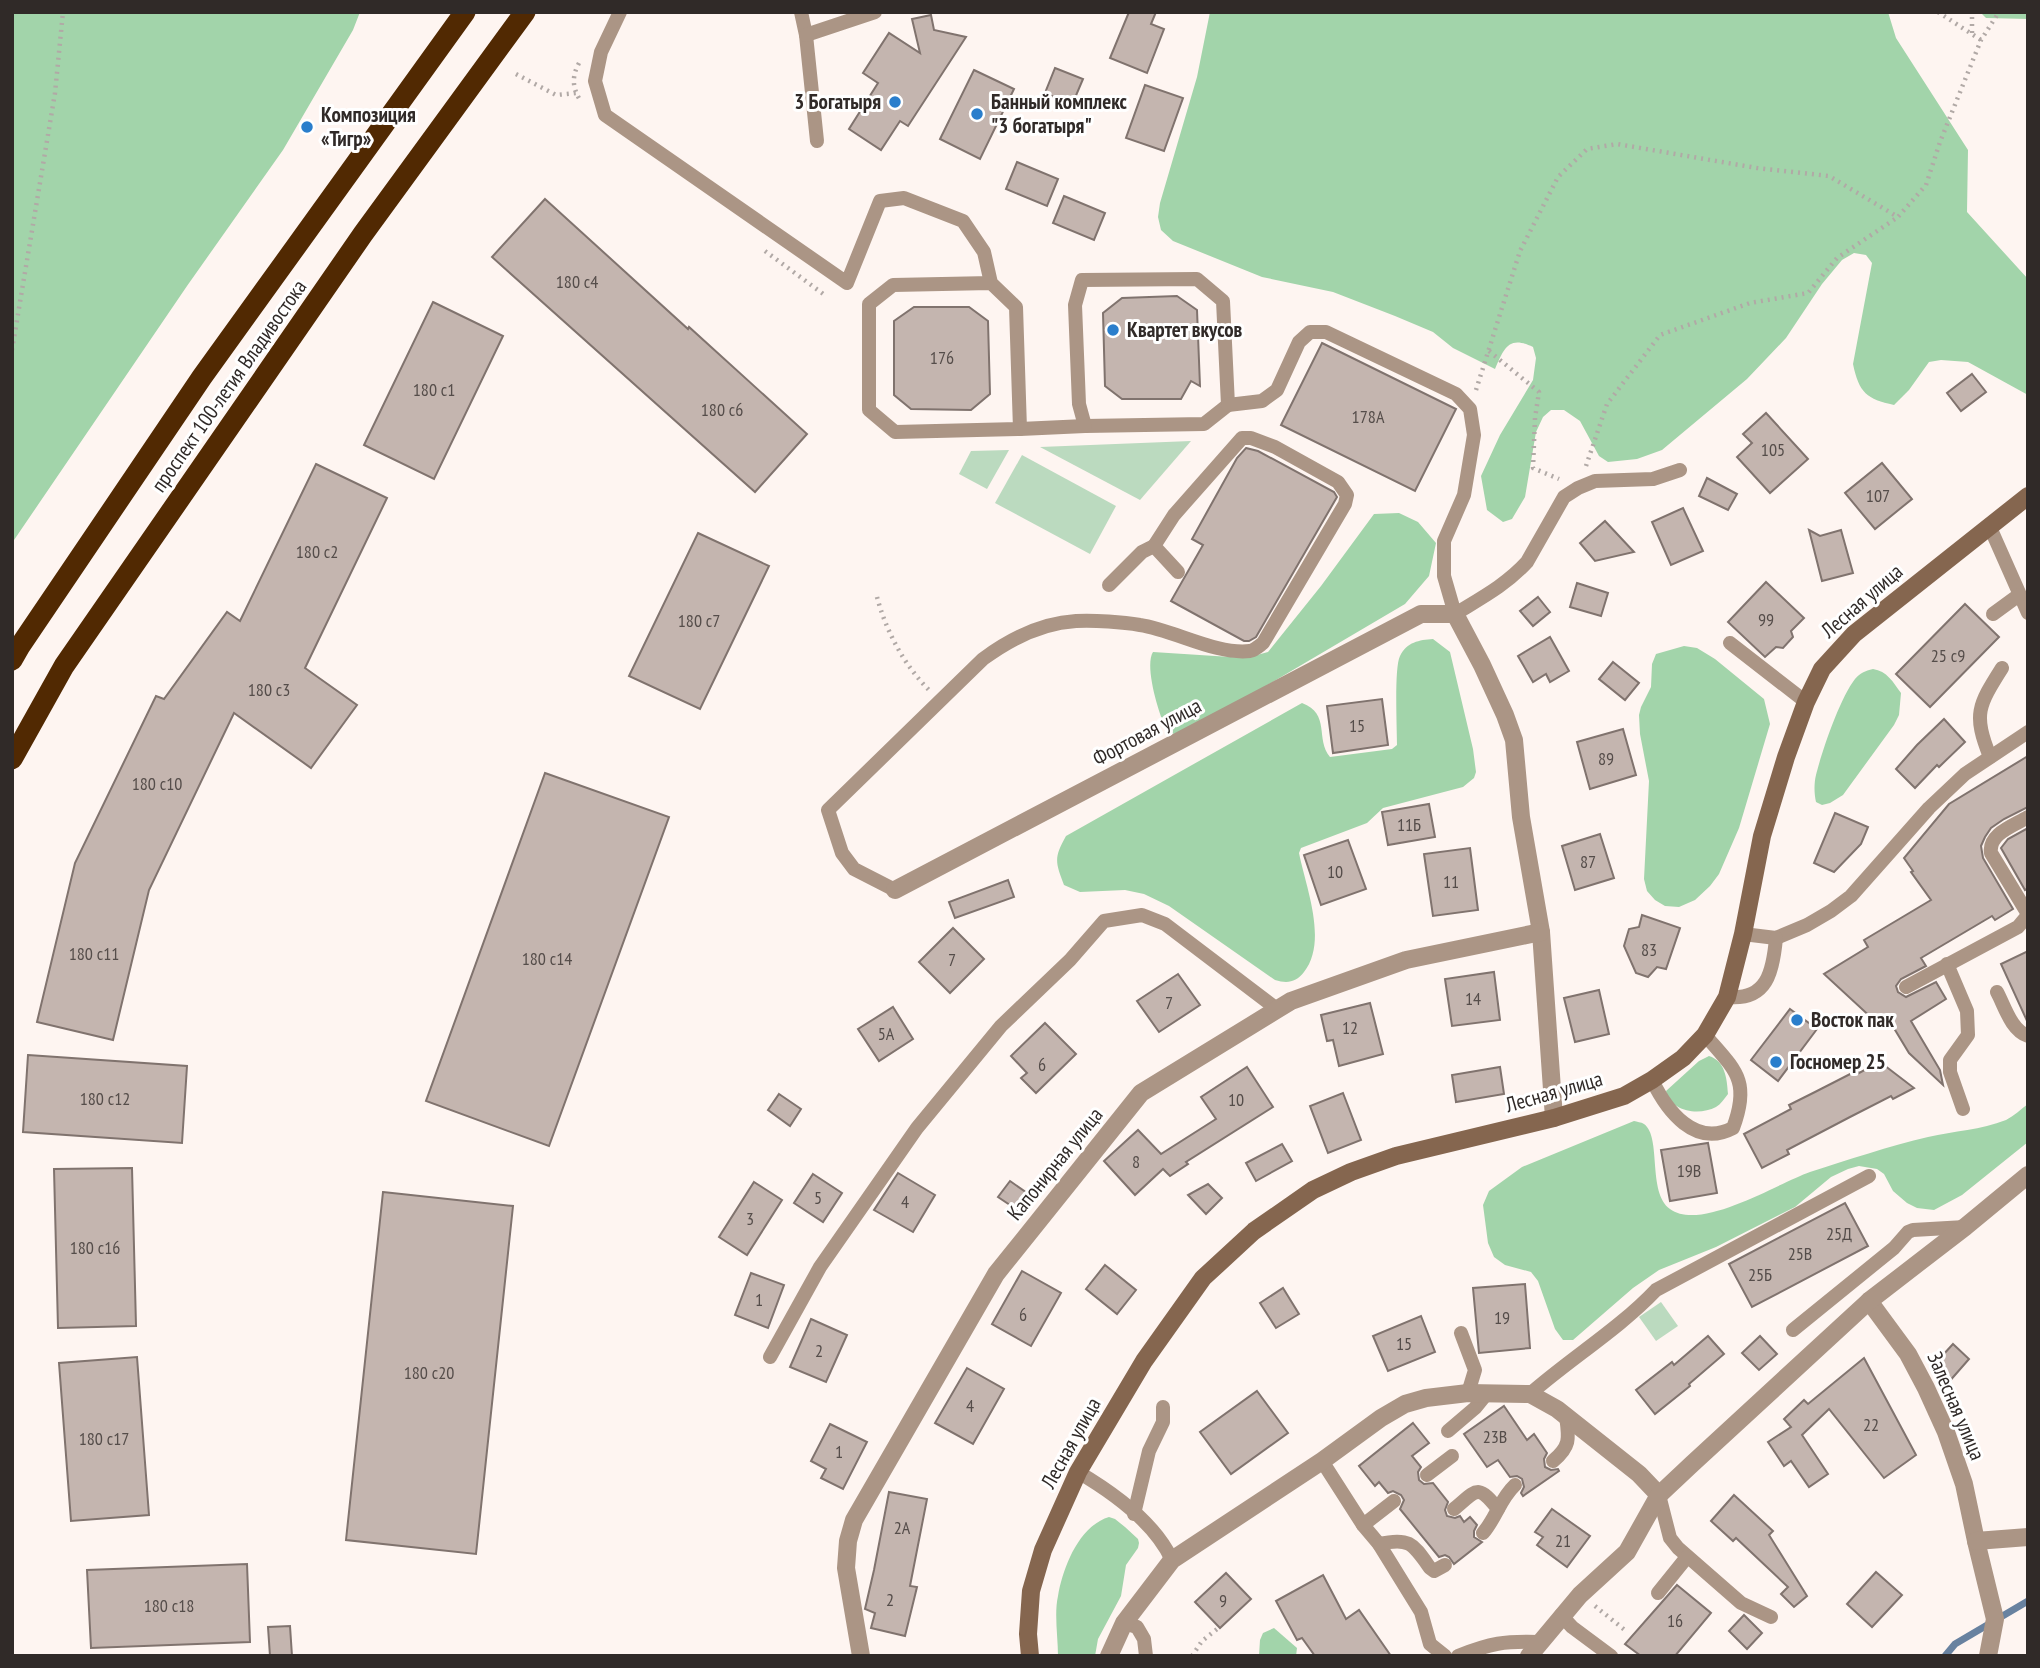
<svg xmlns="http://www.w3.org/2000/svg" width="2040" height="1668" font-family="'PT Sans Narrow',sans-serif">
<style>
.green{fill:#bbdabf}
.forest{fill:#a2d4aa}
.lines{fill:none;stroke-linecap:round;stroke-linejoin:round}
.stream{stroke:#6882a0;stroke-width:7}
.building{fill:#c4b5af;stroke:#80736e;stroke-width:2}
.path{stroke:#b1a9a6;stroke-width:4.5;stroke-dasharray:2 5;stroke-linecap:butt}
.lane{stroke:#ab9585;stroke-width:14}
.street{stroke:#ab9585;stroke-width:18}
.secondary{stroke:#85664f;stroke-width:18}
.highway{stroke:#512902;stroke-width:21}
.poi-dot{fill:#2a7ecc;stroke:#fff;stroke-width:2.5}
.labels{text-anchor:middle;stroke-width:6;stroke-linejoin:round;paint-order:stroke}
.number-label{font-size:18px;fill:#554d4a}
.poi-label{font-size:21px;font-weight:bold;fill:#302a28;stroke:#fff;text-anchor:start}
.street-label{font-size:21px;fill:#302a28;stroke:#fff}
</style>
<rect width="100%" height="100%" fill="#fef5f1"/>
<!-- green -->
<g class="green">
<path d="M1191,441l-51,59 -100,-53z"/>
<path d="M1009,450l-22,39 -28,-15 12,-23z"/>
<path d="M1022,455l94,51 -26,48 -95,-51z"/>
<path d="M1661,1302l17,24 -22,15 -17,-24z"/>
</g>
<!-- forest -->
<g class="forest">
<path d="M12,12h348l-7,18 -70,120 -96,136 -175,257z"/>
<path d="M1210,12h678l8,26 72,112 -1,62 61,67v116l-60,-33 -27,-2 -12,2 -20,28 -15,15c-27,-6 -35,-12 -41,-41l19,-101 -6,-8 -12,-2 -12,7 -20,24 -36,54 -39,41 -85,71 -25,9 -29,3 -9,-6 -19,-35 -16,-11h-13l-8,7 -7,15 -11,65 -13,22 -9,3 -16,-12 -6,-34 19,-41 33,-55 3,-22 -3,-11c-25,-12 -29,2 -38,22l-42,-21 -20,-16 -38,-16 -62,-24 -71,-15 -89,-36 -12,-11 -3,-13 2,-14 37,-126z"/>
<path d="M1980,12h48v7l-42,-1z"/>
<path d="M1399,513l19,9 18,21 -7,33 -24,28 -185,109 -46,21 -7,-3c-8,-16 -23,-65 -14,-79l93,6 22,-6 53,-66 53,-72z"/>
<path d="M1433,639l17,13 23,97 3,23 -2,6 -11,9 -80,21 -16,15 -66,25 -2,5c7,35 29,88 5,119 -8,10 -16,12 -29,8l-106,-74 -25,-12 -19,-4 -45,2 -16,-7c-9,-24 -10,-27 2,-49l236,-133c29,11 13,36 28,54l62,-8 5,-4c0,-17 -3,-77 3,-89 7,-14 19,-16 33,-17z"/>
<path d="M1684,646l13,2 18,11 49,40 6,25 -31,104 -20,46 -9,12 -15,14 -16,7 -14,-1 -10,-6 -8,-9 -3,-12 5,-98 -9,-47 -1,-19 2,-8 10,-20 1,-23 4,-10z"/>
<path d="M1873,669c14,2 20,13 28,24l-2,22 -5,10 -51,70 -13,8 -8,2 -6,-3c-2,-9 -2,-19 0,-27 6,-24 24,-77 39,-96 5,-6 10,-8 18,-10z"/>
<path d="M1709,1056c16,5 18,22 19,38 -4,5 -7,10 -12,13 -17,9 -45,5 -50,-16l33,-30z"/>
<path d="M2028,1104v38l-66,53 -28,15 -17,-2 -10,-5 -14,-12 -9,-17 -7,-5 -18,-3 -11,3 -17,8 -36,30 -79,40 -57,23 -26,18 -60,52h-10l-8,-11 -17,-48 -7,-9 -26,-7 -11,-8 -6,-14 -5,-38 6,-14 33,-24 112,-46c3,1 7,1 10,3 18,13 3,68 26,85 31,23 108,-26 140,-37 37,-12 80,-26 118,-35 26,-6 53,-7 78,-17 8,-4 15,-11 22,-16z"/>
<path d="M1109,1517l6,2 10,8 13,12 1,4 -1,5 -12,17 -5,31 -23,43 -3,17h-37c0,-19 -4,-42 0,-60 5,-29 21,-70 51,-79z"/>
<path d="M1274,1628l23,20 -1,8h-37l1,-16 3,-7z"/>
</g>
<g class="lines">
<!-- stream -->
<path class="stream" d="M1945,1656l10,-12 73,-43"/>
</g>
<!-- building -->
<g class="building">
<path d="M1129,12h27l-5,12 13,5 -17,44 -37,-15z"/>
<path d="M931,15l3,15 32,7 -58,89 -8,-5 -19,29 -32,-21 29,-46 -15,-10 26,-40 31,20 -8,-34z"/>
<path d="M1055,68l28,11 -11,26 -27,-12z"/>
<path d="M974,70l40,19 -34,70 -40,-20z"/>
<path d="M1145,85l38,13 -19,53 -38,-13z"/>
<path d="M1017,162l41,17 -11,27 -41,-17z"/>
<path d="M1064,196l41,17 -11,27 -41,-17z"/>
<path d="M545,199l143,130 1,-2 118,107 -52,58 -263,-235z"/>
<path d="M1177,296l20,14 3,76 -9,-5 -10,18h-59l-17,-13 -2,-73 19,-15z"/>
<path d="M433,302l70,34 -69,143 -70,-34z"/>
<path d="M914,307h55l19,14 2,73 -19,16 -60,-1 -17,-14v-74z"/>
<path d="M1322,343l134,66 -41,82 -134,-66z"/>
<path d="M1972,374l14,18 -25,19 -14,-18z"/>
<path d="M1766,413l42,46 -38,34 -33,-36 15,-14 -9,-9z"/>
<path d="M1246,448l12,3 76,41 3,5 -81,140 -7,4h-5l-73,-40 32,-56 -11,-6 45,-81z"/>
<path d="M1882,463l30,36 -37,30 -30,-36z"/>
<path d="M316,464l71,34 -82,170 52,37 -46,63 -77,-55 -85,177 -36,150 -76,-18 38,-159 81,-167 8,3 63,-87 13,9z"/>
<path d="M1707,478l30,16 -9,16 -29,-14z"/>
<path d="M1683,508l20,43 -32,14 -19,-43z"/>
<path d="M1605,521l29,31 -39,9 -15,-18z"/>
<path d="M1809,530l11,6 21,-6 12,43 -31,8z"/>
<path d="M698,533l71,33 -69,143 -71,-33z"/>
<path d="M1766,582l38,36 -13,13 2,6 -10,11 -7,-1 -11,10 -37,-35z"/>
<path d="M1577,583l31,10 -7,23 -31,-9z"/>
<path d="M1538,597l12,15 -17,14 -13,-15z"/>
<path d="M1965,604l34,33 -69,70 -34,-33z"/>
<path d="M1550,637l19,34 -19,11 -4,-8 -13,8 -15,-26z"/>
<path d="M1613,662l26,21 -14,17 -26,-21z"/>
<path d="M1382,699l6,46 -55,8 -6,-47z"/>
<path d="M1944,719l21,23 -26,25 -2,-2 -22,23 -19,-19 21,-24z"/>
<path d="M1623,729l13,46 -46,14 -13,-47z"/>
<path d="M2028,756v51l-24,12 -13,9 -6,9 -4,9 2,12 30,51 -18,11 -3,-4 -71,42 5,8 -25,13 -5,7 2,6 8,5 30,-15 10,17 -35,22 29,49 3,15 -34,-32 -23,-38 -11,6 -51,-47 44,-27 -4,-7 67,-40 -20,-28 2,-1 -9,-13 45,-54z"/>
<path d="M545,773l124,44 -120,329 -123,-45z"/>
<path d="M1429,804l6,33 -47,8 -6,-33z"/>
<path d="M1835,813l33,14 -7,17 -27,28 -20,-9z"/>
<path d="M2028,828v60l-3,2 -24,-42 7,-9z"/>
<path d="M1600,834l14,44 -39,12 -13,-44z"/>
<path d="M1348,840l18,49 -45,16 -17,-50z"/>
<path d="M1470,848l8,62 -45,6 -9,-62z"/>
<path d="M1008,880l6,17 -59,21 -6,-16z"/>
<path d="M1642,915l38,13 -14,41 -9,-2 -9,10 -12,-4 -12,-27 5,-17 10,-2z"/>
<path d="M953,928l31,31 -34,34 -31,-31z"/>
<path d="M2028,951v72l-27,-59z"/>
<path d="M1494,972l6,48 -48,6 -7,-47z"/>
<path d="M1178,974l22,31 -41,27 -22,-31z"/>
<path d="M1599,990l10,44 -34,8 -11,-44z"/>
<path d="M1370,1003l13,51 -44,12 -6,-26 -6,1 -6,-26z"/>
<path d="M893,1007l20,32 -34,22 -21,-32z"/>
<path d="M1790,1009l27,20 -39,52 -27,-21z"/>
<path d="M1045,1023l31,31 -40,39 -15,-15 6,-5 -16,-17z"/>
<path d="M28,1055l159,11 -5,77 -159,-11z"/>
<path d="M1880,1062l34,26 -21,11 -2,-3 -41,21 -63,33 2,4 -27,14 -18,-34 47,-25 -2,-4 26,-13 43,-22 1,3z"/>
<path d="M1247,1067l26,40 -87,55 2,2 -18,12 -7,-7 -28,26 -31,-34 34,-31 23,24 55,-35 -15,-22z"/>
<path d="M1500,1067l4,27 -48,8 -4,-27z"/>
<path d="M1343,1093l18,47 -33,13 -18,-47z"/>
<path d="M779,1094l22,15 -11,17 -22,-16z"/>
<path d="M1708,1143l9,50 -47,8 -9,-51z"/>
<path d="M1282,1144l10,17 -36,20 -10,-18z"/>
<path d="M132,1168l4,158 -78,2 -4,-159z"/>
<path d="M898,1173l37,22 -22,37 -39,-22z"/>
<path d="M813,1174l29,19 -19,29 -29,-19z"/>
<path d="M1010,1181l20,14 -11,16 -21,-14z"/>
<path d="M754,1182l28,18 -35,55 -28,-18z"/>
<path d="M1208,1184l14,14 -16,16 -18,-19z"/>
<path d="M383,1192l130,14 -37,348 -130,-14z"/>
<path d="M1845,1203l23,43 -116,61 -23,-43z"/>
<path d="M1105,1265l31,25 -19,24 -31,-25z"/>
<path d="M1022,1271l39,22 -30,53 -39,-22z"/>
<path d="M751,1273l33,12 -16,43 -33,-13z"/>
<path d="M1525,1284l5,64 -51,5 -6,-65z"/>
<path d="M1283,1288l16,26 -23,14 -16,-25z"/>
<path d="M1421,1316l14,36 -47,19 -15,-35z"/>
<path d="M811,1319l36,16 -21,47 -36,-15z"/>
<path d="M1708,1336l16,18 -35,30 1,2 -35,28 -19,-24 36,-28 2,3z"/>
<path d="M1760,1336l17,18 -18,16 -17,-17z"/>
<path d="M1953,1344l16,15 -21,24 -17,-15z"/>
<path d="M137,1357l12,158 -78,6 -12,-158z"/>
<path d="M1864,1358l52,97 -32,23 -55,-69 -27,26 26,39 -19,13 -18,-26 -7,5 -16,-24 23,-15 -7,-8 20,-19 4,4z"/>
<path d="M967,1368l37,21 -31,55 -38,-21z"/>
<path d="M1257,1391l31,42 -57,41 -31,-42z"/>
<path d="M1504,1406l23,34 7,-6 13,19 -3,6 1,8 6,3 7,-1 1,2 -36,25 -2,-3 3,-6 -2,-8 -5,-3 -7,1 -12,-17 -11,7 -23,-33z"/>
<path d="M1413,1423l16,20 -17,13 9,11 -3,5 1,8 5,4 9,-1 15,19 -3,8 2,6 8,2 5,-2 4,6 6,-5 7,8 -3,6v6l8,5 -28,22 -5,-7 -4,-2 -6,2 -39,-48 4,-9 -3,-5 -8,-4 -5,2 -9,-11 -4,4 -16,-20z"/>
<path d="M830,1424l37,18 -24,47 -22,-11 5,-9 -15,-8z"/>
<path d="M889,1492l38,7 -17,87 7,1 -12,49 -34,-8 4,-15 -10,-4 9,-39z"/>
<path d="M1734,1495l39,36 -4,4 38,61 -13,11 -13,-13 7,-7 -52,-49 -3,3 -22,-20z"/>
<path d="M1552,1509l38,27 -23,31 -30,-22 6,-8 -8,-5z"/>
<path d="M247,1564l3,78 -159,6 -4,-78z"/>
<path d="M1876,1572l26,23 -30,32 -25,-23z"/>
<path d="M1226,1573l25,26 -31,29 -25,-26z"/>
<path d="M1323,1575l23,44 13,-9 32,46h-76l-13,-18 -5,2 -21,-39z"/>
<path d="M1677,1585l34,28 -36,43h-34l-16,-12z"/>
<path d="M1744,1615l18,18 -15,16 -18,-18z"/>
<path d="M290,1626l2,30h-22l-2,-29z"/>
</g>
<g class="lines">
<!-- path -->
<g class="path">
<path d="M1938,12l43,28"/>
<path d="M1972,33v-21"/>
<path d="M579,63c-7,13 -7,24 1,37"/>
<path d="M516,74l40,21 20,-2"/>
<path d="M765,251l61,45"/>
<path d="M12,350l43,-257 8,-81"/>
<path d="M1489,351l50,41 -4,26 -2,50 26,11"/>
<path d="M1476,390l44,-139 38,-74 29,-28 30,-5 140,24 72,8 69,41 28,-32 14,-43 41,-102 18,-28"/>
<path d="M1586,466l21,-62 53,-69 90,-32 58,-10 29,-35 61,-41"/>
<path d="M877,597c9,34 27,68 52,93"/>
<path d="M1595,1606l31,25"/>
<path d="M1192,1656l10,-15 15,-12"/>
</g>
<!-- lane -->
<g class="lane">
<path d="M620,12l-19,40 -6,29 10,34 242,168 33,-82 24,-3 59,23 21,31 7,31 25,24 4,122 -125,3 -26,-22v-106l24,-19 98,-2"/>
<path d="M801,12l5,23 11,106"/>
<path d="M806,35l69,-23"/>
<path d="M1197,279l26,22 5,104 -24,19 -119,2 -6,-22 -4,-99 7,-25z"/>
<path d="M1228,405l34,-4 15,-11 22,-48 11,-10h16l130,62 14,15 4,26 -10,60 -20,46v35l11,38c26,-16 51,-29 72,-52l37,-65 14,-9 17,-7 58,-2 27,-9"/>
<path d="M1020,429l65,-3"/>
<path d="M1989,525l39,88"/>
<path d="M1109,585l33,-33 12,-6"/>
<path d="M1993,614l26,-19"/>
<path d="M1730,643l76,59"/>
<path d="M1990,757c-17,-43 -12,-51 12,-89"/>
<path d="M2028,817c-15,9 -40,17 -37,36l37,61"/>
<path d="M895,890l-41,-21 -12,-16 -14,-43 155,-151c27,-20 58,-36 93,-38 18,-1 47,1 64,4 34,5 76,30 110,26 5,-1 9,-5 13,-8l82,-139 2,-9 -9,-13 -63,-35 -24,-9h-9l-68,77 -20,31 24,26"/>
<path d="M1743,934l33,4 31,-13 24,-14 20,-15 78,-88 36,-34 63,-42"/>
<path d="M1947,964l20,47 1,24 -18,25v12l13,37"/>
<path d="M1906,987l112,-60 10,-12"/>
<path d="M1997,992c8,15 14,38 31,44"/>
<path d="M1727,997c40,4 46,-25 49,-59"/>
<path d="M1652,1080c15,31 43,68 81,48 18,-48 2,-58 -28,-93"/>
<path d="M1793,1330l101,-82 14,-16 5,-2 52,-3"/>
<path d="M1461,1333l14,37 -7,23"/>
<path d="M770,1357l50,-90 97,-139 84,-102 69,-66 34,-39 38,-6 23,9 112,85"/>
<path d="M1530,1394c41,-36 89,-65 126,-104l213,-114"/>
<path d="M1448,1431l27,-23 13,-16"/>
<path d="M1322,1461l41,64 16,19 42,68 9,32 15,12"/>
<path d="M1553,1461c18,-15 16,-23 13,-45"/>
<path d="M1078,1472c34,20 77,51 94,88"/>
<path d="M1427,1475l25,-19"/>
<path d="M1659,1495l11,43 8,10 63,55 30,14"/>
<path d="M1454,1509c23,-19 23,-26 44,0"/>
<path d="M1134,1514l15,-63 14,-29v-15"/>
<path d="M1363,1525l31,-24"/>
<path d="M1483,1533c13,-15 17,-34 32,-48"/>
<path d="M1379,1544c31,-7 34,0 51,24l4,3 11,-6"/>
<path d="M1658,1593l29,-36"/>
<path d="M1561,1615l11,12 39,29"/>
<path d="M1124,1623l13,4 7,12 2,17"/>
<path d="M1458,1656c33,-13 46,-15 81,-14"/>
</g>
<!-- street -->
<g class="street">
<path d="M895,890l526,-276h34l27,51 23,50 9,25 7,77 20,115 13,186"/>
<path d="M1869,1301l39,53 18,34 20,44 18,52 12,57 19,78 -7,37"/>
<path d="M1976,1541l52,-4"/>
<path d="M861,1656l-15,-88 2,-27 6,-21 142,-246 145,-181 150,-92 115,-41 135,-28"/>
<path d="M1109,1656l15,-33 48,-63 150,-99 59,-43 24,-14 21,-6 42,-5 62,1 27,15 82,65 20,21"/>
<path d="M1529,1656l51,-61 47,-43 32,-57 33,-31 177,-163 96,-74 63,-52"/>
</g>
<!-- secondary -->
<path class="secondary" d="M1030,1656l-2,-22 3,-43 12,-41 35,-78 66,-111 59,-83 51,-47 59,-41 38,-18 45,-16 158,-38 70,-22 28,-16 31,-22 22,-23 22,-38 16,-63 19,-98 24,-79 20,-55 16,-33 32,-35 174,-138"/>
<!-- highway -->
<g class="highway">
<path d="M12,660l8,-14 182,-269 263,-365"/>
<path d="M12,759l52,-93 299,-432 162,-222"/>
</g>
</g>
<!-- markers -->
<g class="poi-dot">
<circle cx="895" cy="102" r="7"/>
<circle cx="977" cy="114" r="7"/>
<circle cx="307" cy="127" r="7"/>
<circle cx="1113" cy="330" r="7"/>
<circle cx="1797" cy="1020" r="7"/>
<circle cx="1776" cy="1062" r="7"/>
</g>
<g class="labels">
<!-- number labels -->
<g class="number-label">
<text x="577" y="288">180 с4</text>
<text x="942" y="364">176</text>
<text x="434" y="396">180 с1</text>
<text x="722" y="416">180 с6</text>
<text x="1368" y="423">178А</text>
<text x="1773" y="456">105</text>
<text x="1878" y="502">107</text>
<text x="317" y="558">180 с2</text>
<text x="1766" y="626">99</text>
<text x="699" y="627">180 с7</text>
<text x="1948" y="662">25 с9</text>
<text x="269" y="696">180 с3</text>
<text x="1357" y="732">15</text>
<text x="1606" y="765">89</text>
<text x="157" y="790">180 с10</text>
<text x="1409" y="831">11Б</text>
<text x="1588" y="868">87</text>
<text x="1335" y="878">10</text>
<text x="1451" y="888">11</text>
<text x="1649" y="956">83</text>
<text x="94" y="960">180 с11</text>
<text x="547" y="965">180 с14</text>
<text x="952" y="966">7</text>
<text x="1473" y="1005">14</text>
<text x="1169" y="1009">7</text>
<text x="1350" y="1034">12</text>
<text x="886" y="1040">5А</text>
<text x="1042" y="1071">6</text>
<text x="105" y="1105">180 с12</text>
<text x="1236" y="1106">10</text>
<text x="1136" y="1168">8</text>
<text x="1689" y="1177">19В</text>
<text x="818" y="1204">5</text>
<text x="905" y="1208">4</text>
<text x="750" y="1225">3</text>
<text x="1839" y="1240">25Д</text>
<text x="95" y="1254">180 с16</text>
<text x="1800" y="1260">25В</text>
<text x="1760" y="1281">25Б</text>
<text x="759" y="1306">1</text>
<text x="1023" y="1321">6</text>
<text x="1502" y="1324">19</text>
<text x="1404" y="1350">15</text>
<text x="819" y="1357">2</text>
<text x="429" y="1379">180 с20</text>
<text x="970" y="1412">4</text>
<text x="1871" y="1431">22</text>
<text x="1495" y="1443">23В</text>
<text x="104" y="1445">180 с17</text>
<text x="839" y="1458">1</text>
<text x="902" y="1534">2А</text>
<text x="1563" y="1547">21</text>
<text x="890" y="1606">2</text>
<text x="1223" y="1607">9</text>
<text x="169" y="1612">180 с18</text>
<text x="1675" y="1627">16</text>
</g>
<!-- poi labels -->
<g class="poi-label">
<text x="881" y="109" text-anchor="end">3 Богатыря</text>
<text x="991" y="109">Банный комплекс<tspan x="991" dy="24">"3 богатыря"</tspan></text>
<text x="321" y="122">Композиция<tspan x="321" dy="24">«Тигр»</tspan></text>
<text x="1127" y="337">Квартет вкусов</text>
<text x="1811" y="1027">Восток пак</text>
<text x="1790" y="1069">Госномер 25</text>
</g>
<!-- street labels -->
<g class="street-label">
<text transform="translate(229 386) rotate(-55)" y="7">проспект 100-летия Владивостока</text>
<text transform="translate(1862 601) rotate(-41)" y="7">Лесная улица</text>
<text transform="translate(1147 732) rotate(-28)" y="7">Фортовая улица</text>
<text transform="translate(1554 1092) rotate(-16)" y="7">Лесная улица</text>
<text transform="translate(1055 1164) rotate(-51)" y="7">Капонирная улица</text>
<text transform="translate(1956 1406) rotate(67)" y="7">Залесная улица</text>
<text transform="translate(1071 1443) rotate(-61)" y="7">Лесная улица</text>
</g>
</g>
<!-- border -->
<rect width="2040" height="1668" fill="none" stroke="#302a28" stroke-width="28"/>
</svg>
